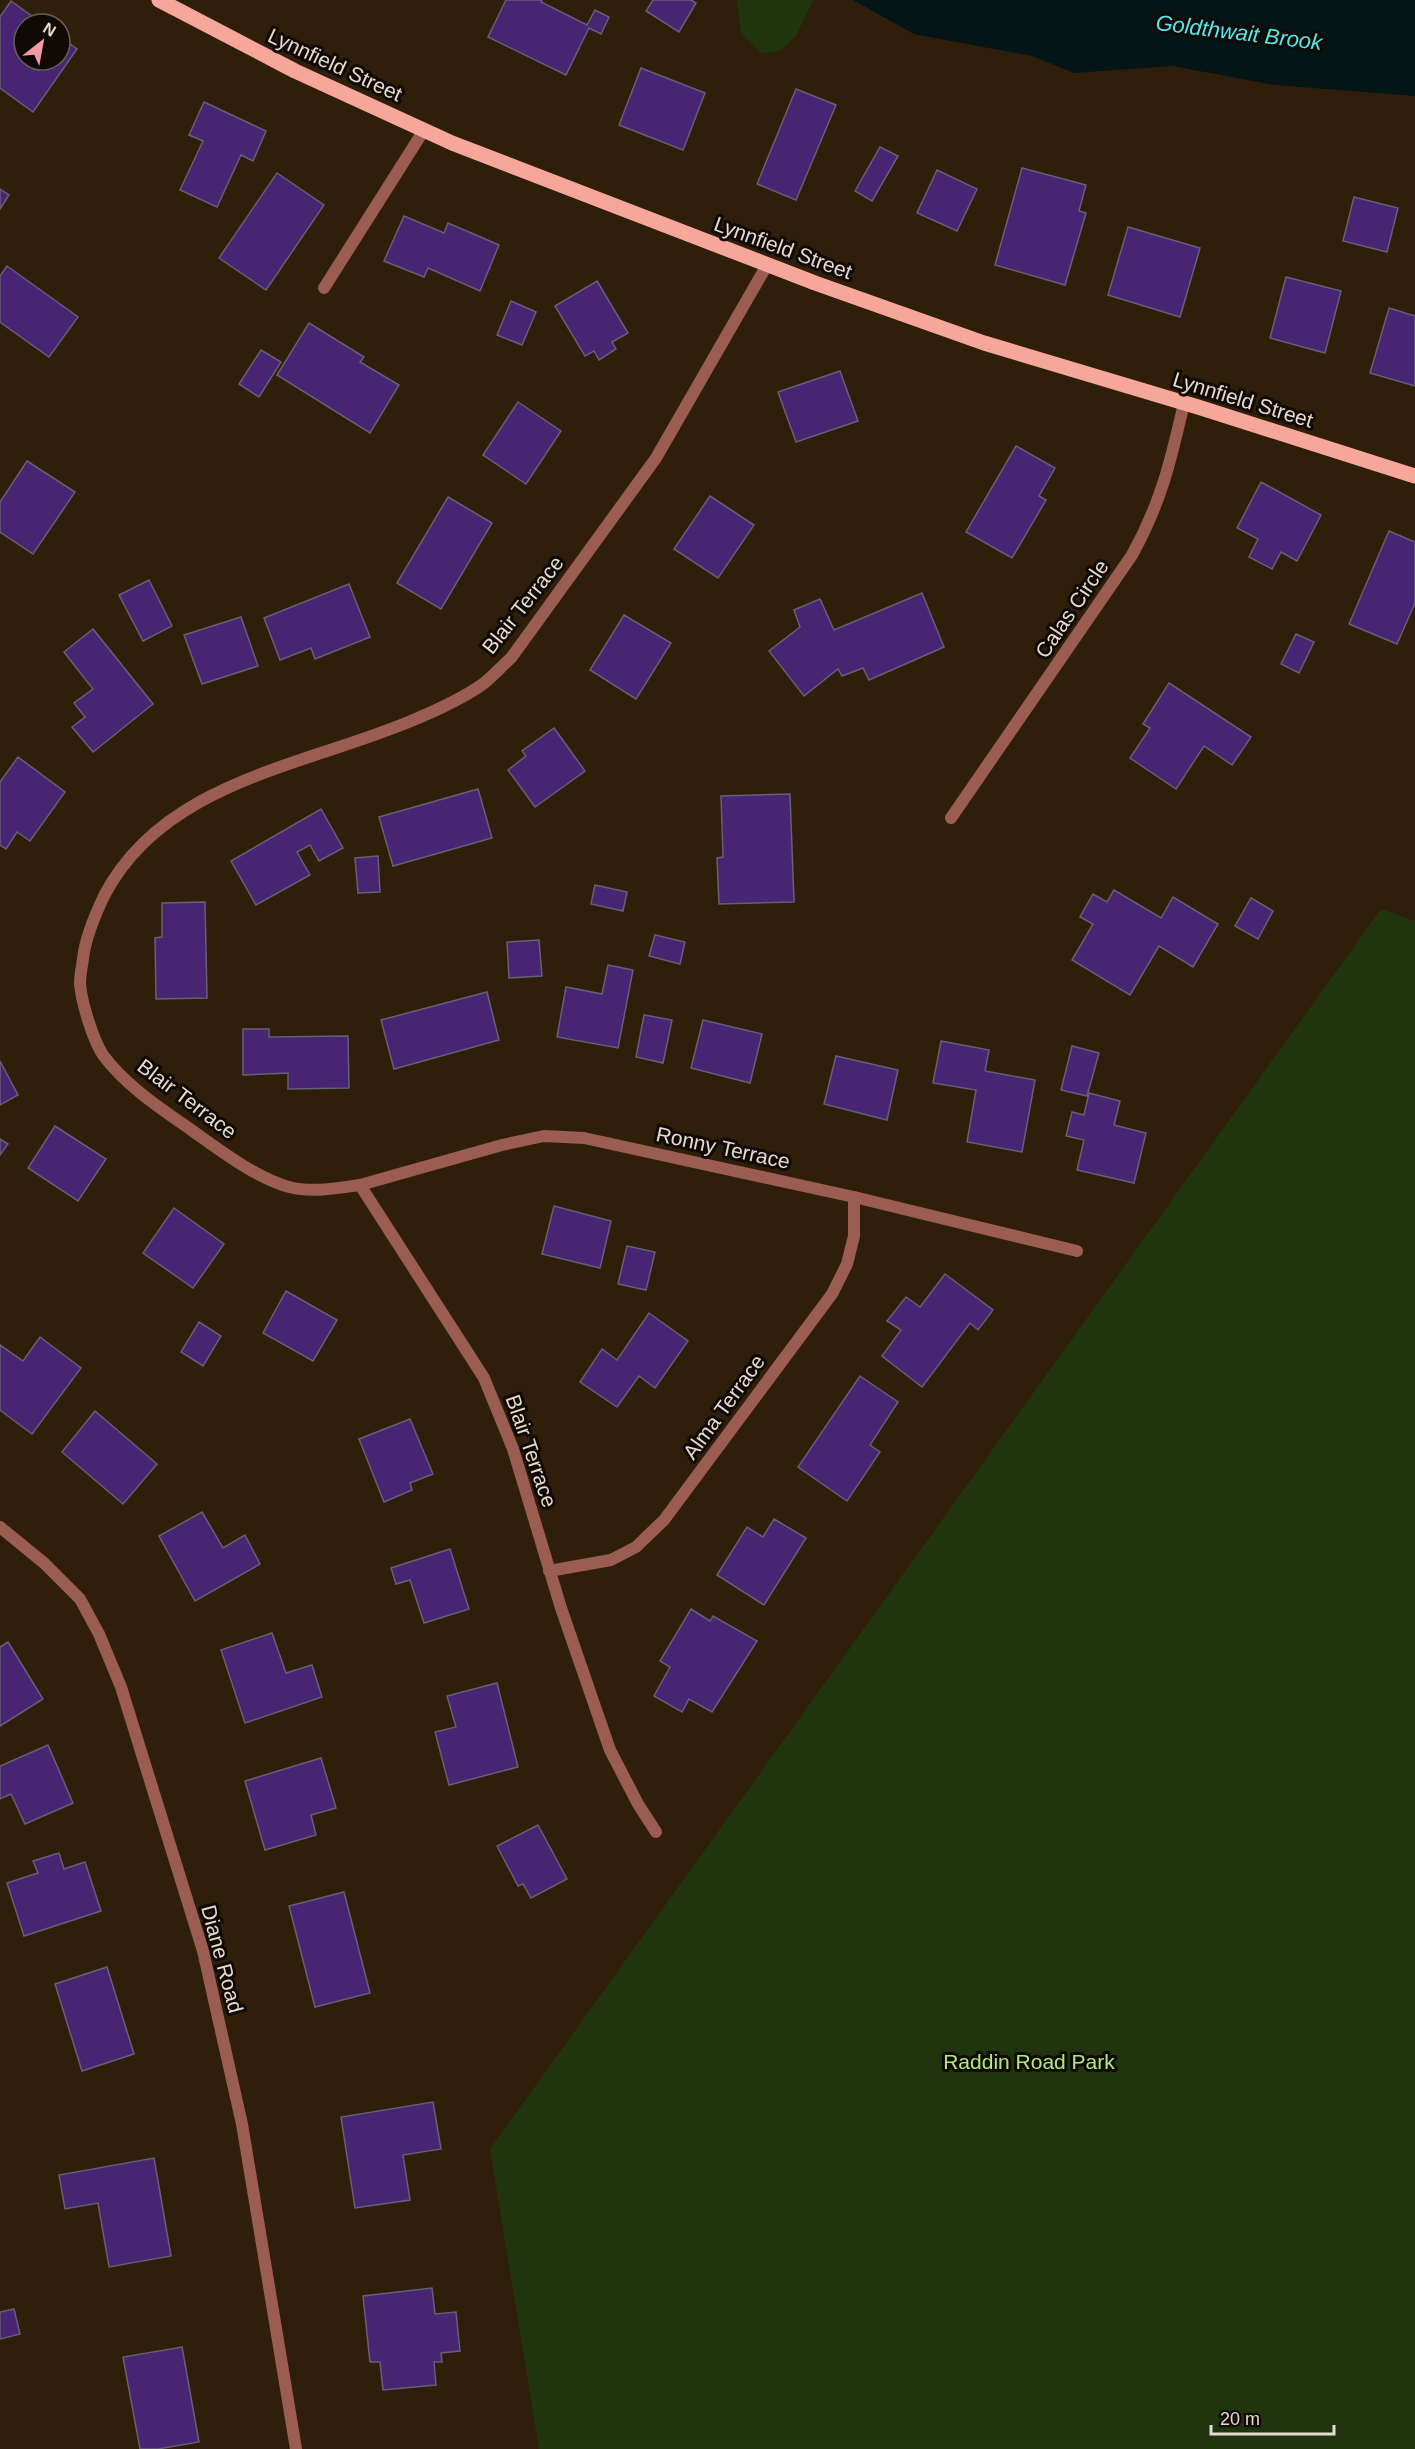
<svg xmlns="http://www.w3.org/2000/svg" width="1415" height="2449" font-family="Helvetica,sans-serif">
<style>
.green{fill:#20350d}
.water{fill:#031516}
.building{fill:#482572;stroke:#675e77;stroke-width:1.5}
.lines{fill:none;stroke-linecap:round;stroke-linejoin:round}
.service{stroke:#9b5c52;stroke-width:12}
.minor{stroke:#9b5c52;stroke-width:12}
.primary{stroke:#f6a79a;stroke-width:15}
.labels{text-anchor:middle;stroke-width:6;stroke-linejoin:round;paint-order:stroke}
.street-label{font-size:21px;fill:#e6dbcf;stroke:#110a04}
.park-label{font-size:21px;fill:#adec7c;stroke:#110a04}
.water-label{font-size:22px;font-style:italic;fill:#51e9f0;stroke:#110a04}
</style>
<rect width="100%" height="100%" fill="#2f1f0a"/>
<!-- green -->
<g class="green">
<path d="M737,0h76l-17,36 -16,15 -19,2 -20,-19z"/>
<path d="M1381,909l34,12v1528h-876l-49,-300z"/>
</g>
<!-- water -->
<path class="water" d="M853,0h562v96l-140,-11 -103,-19 -98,7 -42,-17 -118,-22z"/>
<!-- building -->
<g class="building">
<path d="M506,0h36l-1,2 46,23 8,-15 14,7 -8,17 -12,-6 -23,47 -78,-38z"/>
<path d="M653,0h38l5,3 -17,29 -33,-21z"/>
<path d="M11,1l32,23h-19v36h36v-23l17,12 -44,63 -33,-24v-71z"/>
<path d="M641,68l64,25 -22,57 -64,-25z"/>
<path d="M796,89l40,16 -40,95 -39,-16z"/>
<path d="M204,102l62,29 -13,30 -12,-6 -24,52 -37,-17 23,-49 -14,-6z"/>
<path d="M880,147l18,9 -26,45 -17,-10z"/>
<path d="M1022,168l64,17 -7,26 7,2 -21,72 -70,-20z"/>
<path d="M937,170l40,19 -20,42 -40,-18z"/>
<path d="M277,173l47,32 -58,85 -47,-32z"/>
<path d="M0,189l9,6 -9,14z"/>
<path d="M1354,197l44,11 -11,44 -44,-11z"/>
<path d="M404,216l40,17 4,-10 51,22 -19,46 -52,-23 -4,9 -40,-16z"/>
<path d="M1128,227l72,21 -20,69 -72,-22z"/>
<path d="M7,266l71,51 -29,40 -49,-35v-46z"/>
<path d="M1286,277l55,14 -16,62 -55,-15z"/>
<path d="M597,281l31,52 -16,9 4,7 -17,11 -5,-9 -9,5 -30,-50z"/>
<path d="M511,301l25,11 -14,33 -25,-10z"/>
<path d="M1389,308l26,8v70l-45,-13z"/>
<path d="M309,323l55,34 -4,5 39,23 -29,48 -93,-58z"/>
<path d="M261,350l20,12 -22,35 -20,-13z"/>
<path d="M840,371l18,50 -62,21 -18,-50z"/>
<path d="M518,402l43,29 -35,53 -43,-29z"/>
<path d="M1016,446l39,22 -16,28 7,4 -34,58 -46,-26z"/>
<path d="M27,461l48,31 -42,62 -33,-22v-30z"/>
<path d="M1261,482l60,33 -24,46 -16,-9 -9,17 -23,-12 9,-18 -21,-11z"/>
<path d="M710,496l44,29 -36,53 -44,-29z"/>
<path d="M448,497l44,26 -51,86 -44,-26z"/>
<path d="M1389,531l26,11v61l-18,41 -48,-20z"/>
<path d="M149,580l23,46 -29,15 -24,-46z"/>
<path d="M349,584l21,53 -55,22 -4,-11 -31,12 -16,-42z"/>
<path d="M922,593l22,54 -75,33 -6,-12 -21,8 -4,-7 -34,27 -35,-45 31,-24 -6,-17 26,-11 14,31z"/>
<path d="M624,615l47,28 -35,56 -46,-29z"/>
<path d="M241,617l17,49 -56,18 -18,-49z"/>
<path d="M93,629l60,75 -60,48 -21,-25 13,-10 -11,-14 19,-14 -29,-37z"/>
<path d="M1296,634l18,8 -15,31 -18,-9z"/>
<path d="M1169,683l82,54 -19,28 -28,-19 -28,43 -46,-31 20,-30 -7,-4z"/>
<path d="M554,728l31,43 -50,36 -27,-37 18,-14 -4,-5z"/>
<path d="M18,757l47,35 -35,49 -13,-9 -11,17 -6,-4v-63z"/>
<path d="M478,789l14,49 -99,28 -14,-49z"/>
<path d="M790,794l4,108 -75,2 -2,-46 6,-1 -2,-61z"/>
<path d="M321,809l22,39 -24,13 -9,-16 -13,7 13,23 -54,30 -25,-44z"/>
<path d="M378,856l2,36 -22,1 -3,-35z"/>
<path d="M595,885l32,7 -4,19 -32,-7z"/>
<path d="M1114,890l47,28 12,-21 45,27 -25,43 -34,-21 -29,49 -58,-35 21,-36 -13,-7 13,-23 14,8z"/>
<path d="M1251,898l22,13 -15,28 -23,-13z"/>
<path d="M205,902l2,96 -51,1 -1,-61 7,-1v-34z"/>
<path d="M655,935l30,7 -5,22 -31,-8z"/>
<path d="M539,940l3,36 -33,2 -2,-36z"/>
<path d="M608,965l25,5 -15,78 -61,-11 9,-50 36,7z"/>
<path d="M487,992l12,48 -105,29 -13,-49z"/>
<path d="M644,1015l28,5 -9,43 -27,-6z"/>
<path d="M703,1020l59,14 -12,49 -59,-15z"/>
<path d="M243,1029h26v8l79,-1 1,52 -61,1v-16l-45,2z"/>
<path d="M941,1041l48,9 -4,21 50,9 -13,72 -55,-10 9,-52 -43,-7z"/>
<path d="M1072,1046l27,7 -12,43 -26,-6z"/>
<path d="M836,1056l62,14 -11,50 -63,-16z"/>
<path d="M0,1061l18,34 -18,10z"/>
<path d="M1089,1093l31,8 -6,24 32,8 -12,50 -57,-13 7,-30 -18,-4 6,-24 12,3z"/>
<path d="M55,1126l51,33 -28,42 -50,-33z"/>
<path d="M0,1139l8,5 -8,11z"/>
<path d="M554,1206l57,15 -11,47 -58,-14z"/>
<path d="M174,1208l50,36 -31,44 -50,-35z"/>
<path d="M627,1246l28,6 -9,38 -28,-6z"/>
<path d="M945,1274l48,36 -15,20 -8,-7 -48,64 -40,-31 19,-26 -14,-9 19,-24 14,10z"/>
<path d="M286,1291l51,29 -24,41 -50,-28z"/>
<path d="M649,1313l39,28 -33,47 -16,-12 -22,31 -37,-25 22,-33 15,11z"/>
<path d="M199,1322l22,14 -18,30 -22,-14z"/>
<path d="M40,1337l41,31 -49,66 -32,-24v-65l23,16z"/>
<path d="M860,1376l38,26 -28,43 10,7 -33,49 -49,-34z"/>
<path d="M95,1411l62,53 -34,40 -61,-52z"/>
<path d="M410,1419l23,55 -23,9 2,7 -28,12 -25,-63z"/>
<path d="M202,1512l21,36 22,-13 15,29 -65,37 -36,-65z"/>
<path d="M774,1519l32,19 -42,67 -47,-30 30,-48 16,10z"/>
<path d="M450,1549l19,60 -45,14 -14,-43 -14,4 -5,-16z"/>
<path d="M691,1609l19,12 3,-5 44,25 -45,71 -23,-13 -7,13 -28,-16 16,-29 -10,-6z"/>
<path d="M272,1633l14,40 26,-8 10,32 -77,26 -24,-73z"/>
<path d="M8,1642l35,57 -43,27v-79z"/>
<path d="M497,1683l21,84 -69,18 -14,-53 21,-5 -9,-31z"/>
<path d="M48,1745l25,58 -48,21 -14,-30 -11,5v-33z"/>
<path d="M321,1758l15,50 -25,7 5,20 -51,15 -20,-69z"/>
<path d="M538,1825l29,54 -36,19 -8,-14 -5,2 -21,-40z"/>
<path d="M59,1853l5,16 21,-7 16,49 -77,25 -17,-53 31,-10 -5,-12z"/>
<path d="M344,1892l26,101 -55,14 -26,-101z"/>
<path d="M107,1967l27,87 -52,17 -27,-87z"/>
<path d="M433,2102l8,47 -38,6 7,45 -55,8 -14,-91z"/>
<path d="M154,2158l17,98 -62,11 -11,-64 -33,6 -6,-34z"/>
<path d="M432,2288l3,26 21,-2 4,39 -19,2 1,9h-8l2,23 -53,5 -3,-28h-10l-7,-66z"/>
<path d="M14,2309l6,25 -20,5v-27z"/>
<path d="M182,2347l17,95 -41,7h-18l-17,-92z"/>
</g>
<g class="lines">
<!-- service -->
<path class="service" d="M324,288l100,-158"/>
<!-- minor -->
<g class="minor">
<path d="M951,818l181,-263c29,-52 39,-95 52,-152"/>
<path d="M360,1185l142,-40 42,-9 40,2 270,59 223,54"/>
<path d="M0,1527l44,36 36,36 19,35 22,53 82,264 39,173 54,325"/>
<path d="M549,1571l62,-11 25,-13 28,-27 168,-226 15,-30 7,-28v-39"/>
<path d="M656,1832l-18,-28 -28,-54 -49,-142 -48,-159 -29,-71 -124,-193c-23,3 -48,8 -71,2 -33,-9 -71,-38 -99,-58 -30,-21 -65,-44 -87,-74 -10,-15 -22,-54 -23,-72 0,-8 2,-17 3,-24 2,-21 12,-44 21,-63 59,-114 200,-130 307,-175 24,-10 51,-22 72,-37 10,-8 19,-18 28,-26l145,-200 111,-193"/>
</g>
<!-- primary -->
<path class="primary" d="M159,0l136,71 157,72 363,140 169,60 214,64 217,69"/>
</g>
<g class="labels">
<!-- street labels -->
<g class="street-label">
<text transform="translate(335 65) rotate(25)" y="7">Lynnfield Street</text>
<text transform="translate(783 248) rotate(20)" y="7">Lynnfield Street</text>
<text transform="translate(1243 400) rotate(17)" y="7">Lynnfield Street</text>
<text transform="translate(523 605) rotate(-52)" y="7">Blair Terrace</text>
<text transform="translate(1072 609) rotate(-56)" y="7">Calas Circle</text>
<text transform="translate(187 1099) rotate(37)" y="7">Blair Terrace</text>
<text transform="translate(723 1148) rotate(12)" y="7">Ronny Terrace</text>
<text transform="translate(724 1407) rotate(-54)" y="7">Alma Terrace</text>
<text transform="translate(531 1451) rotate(71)" y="7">Blair Terrace</text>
<text transform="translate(222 1959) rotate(75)" y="7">Diane Road</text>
</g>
<!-- park labels -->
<g class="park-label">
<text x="1029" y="2069">Raddin Road Park</text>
</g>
<!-- water labels -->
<g class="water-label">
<text transform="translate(1239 32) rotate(7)" y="8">Goldthwait Brook</text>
</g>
</g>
<!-- north arrow -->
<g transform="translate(42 42) rotate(31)"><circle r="28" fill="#110a04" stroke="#665e55" stroke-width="1.5"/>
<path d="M0-4.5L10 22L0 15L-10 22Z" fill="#f49aa4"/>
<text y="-9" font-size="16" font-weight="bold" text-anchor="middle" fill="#e6dbcf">N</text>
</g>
<!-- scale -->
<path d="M1211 2425v9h123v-9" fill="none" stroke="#e6dbcf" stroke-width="3"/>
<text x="1220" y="2425" font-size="18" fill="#e6dbcf" stroke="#110a04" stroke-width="4.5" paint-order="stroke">20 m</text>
</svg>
